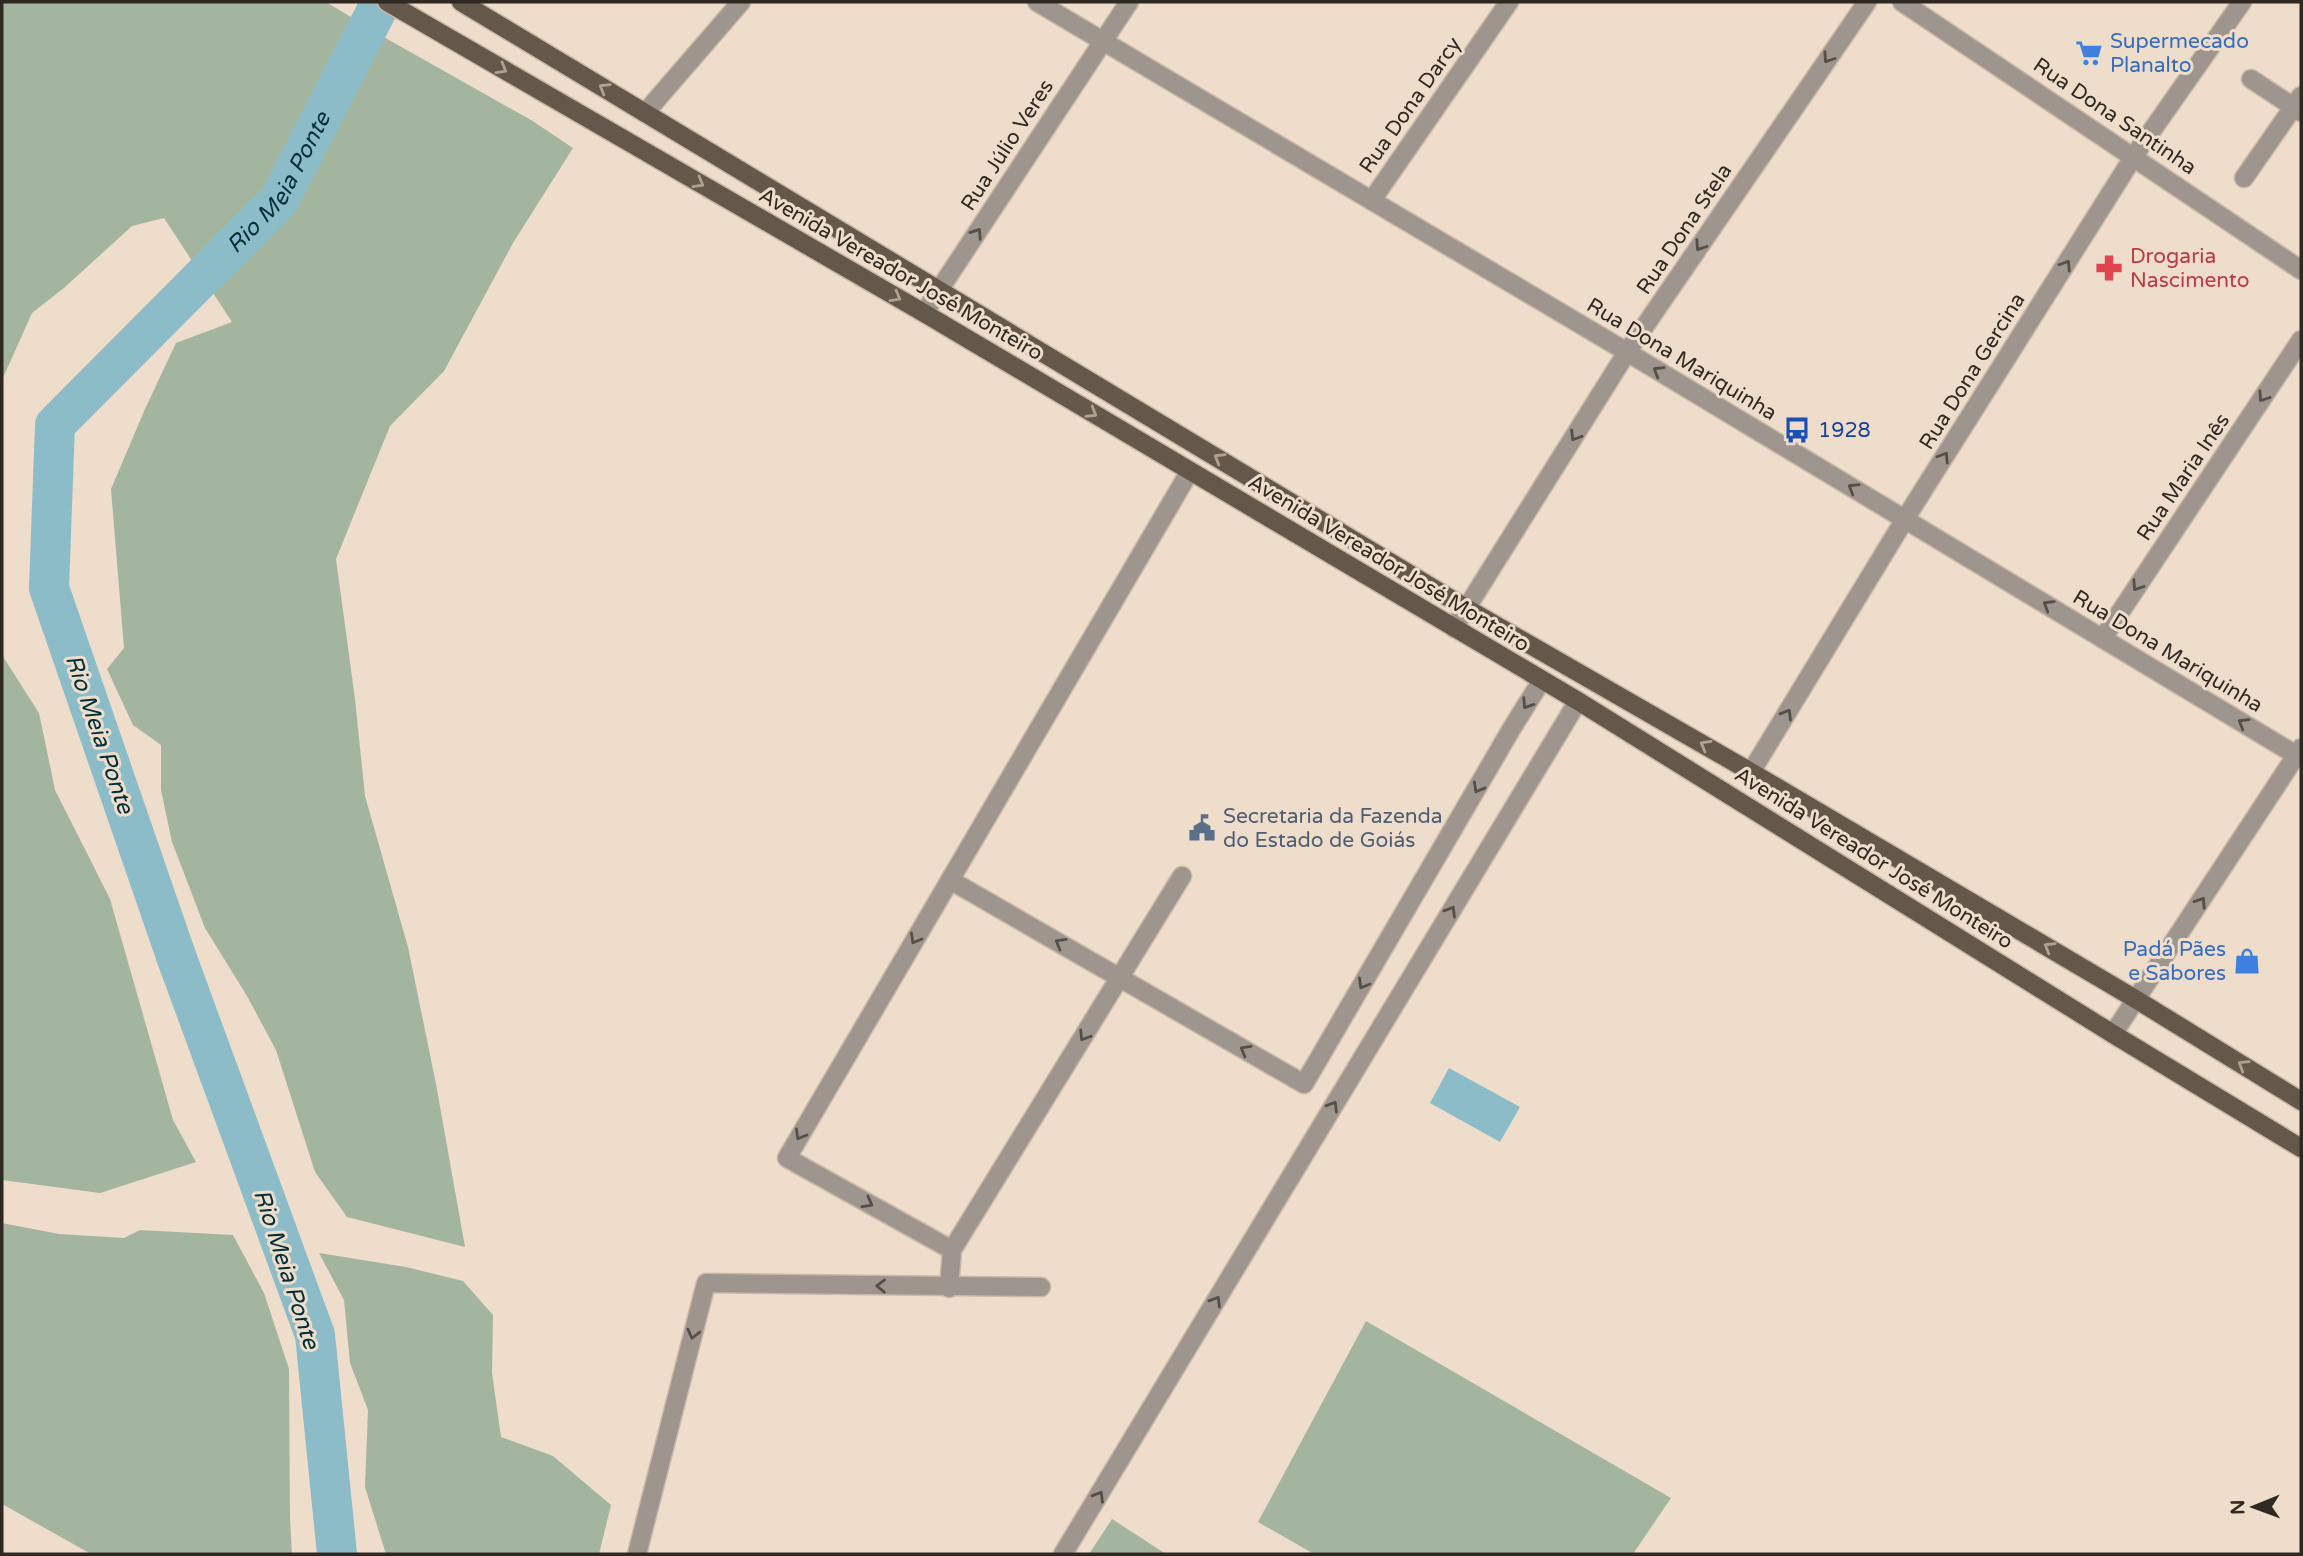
<svg xmlns="http://www.w3.org/2000/svg" width="2303" height="1556" font-family="'Varela Round',sans-serif">
<style>
.green{fill:#a4b59f}
.water{fill:#8dbcc9}
.lines{fill:none;stroke-linecap:round;stroke-linejoin:round}
.river{stroke:#8dbcc9;stroke-width:40}
.minor-casing{stroke:#c9b9a9;stroke-width:21}
.primary-casing{stroke:#c9b9a9;stroke-width:21}
.minor{stroke:#9d958e;stroke-width:18}
.primary{stroke:#64584a;stroke-width:18}
.oneway{stroke:#564f48}
.oneway2{stroke:#b0a191}
.labels{text-anchor:middle;stroke-width:6;stroke-linejoin:round;paint-order:stroke}
.shop-label{font-size:21px;fill:#366cbe;stroke:#efddcb;text-anchor:start}
.street-label{font-size:21px;fill:#2f2922;stroke:#efddcb}
.health-label{font-size:21px;fill:#be3a42;stroke:#efddcb;text-anchor:start}
.transit-label{font-size:21px;fill:#164399;stroke:#efddcb;text-anchor:start}
.service-label{font-size:21px;fill:#4e5e75;stroke:#efddcb;text-anchor:start}
.water-label{font-size:23px;font-style:italic;fill:#012f39;stroke:#efddcb}
</style>
<rect width="100%" height="100%" fill="#efddcb"/>
<!-- green -->
<g class="green">
<path d="M2,2h324l63,38 142,80 42,28 -60,95 -69,128 -54,55 -54,133 19,140 10,97 43,151 28,137 29,163 -118,-30 -32,-45 -39,-122 -29,-54 -42,-68 -33,-86 -11,-52v-45l-28,-20 -26,-56 17,-21 -13,-159 34,-80 31,-66 56,-21 -68,-104 -32,8 -68,62 -32,25 -30,67z"/>
<path d="M2,655l37,58 16,77 55,109 63,221 23,42 -96,31 -98,-13z"/>
<path d="M2,1223l57,11 65,4 16,-8 93,5 31,58 25,76 1,150 2,35h-201l-89,-50z"/>
<path d="M319,1253l87,14 57,14 30,34 -1,58 9,64 52,19 58,49 -12,49h-213l-21,-67 3,-77 -18,-47 -6,-63z"/>
<path d="M1366,1321l305,177 -38,56h-319l-56,-32z"/>
<path d="M1112,1519l54,35h-77z"/>
</g>
<!-- water -->
<path class="water" d="M1449,1068l71,39 -20,35 -70,-39z"/>
<g class="lines">
<!-- river -->
<path class="river" id="s1" d="M337,1554l-22,-219 -139,-379 -127,-368 6,-163 224,-225 102,-198"/>
<!-- minor casing -->
<g class="minor-casing">
<g id="minor">
<path d="M1037,2l590,350 674,406"/>
<path d="M1902,2l399,268"/>
<path d="M2251,79l50,33"/>
<path d="M645,113l96,-111"/>
<path d="M2244,178l57,-82"/>
<path d="M1372,200l137,-198"/>
<path d="M924,313l205,-311"/>
<path d="M1454,628l173,-276 240,-350"/>
<path d="M2103,638l198,-298"/>
<path d="M1751,772l154,-253 229,-363 108,-154"/>
<path d="M950,880l354,204 208,-356 30,-48"/>
<path d="M2113,1034l188,-286"/>
<path d="M952,1250l-165,-92 403,-687"/>
<path d="M949,1288l3,-38 230,-374"/>
<path d="M637,1554l69,-271 335,4"/>
<path d="M1063,1554l515,-853"/>
</g>
</g>
<!-- primary casing -->
<g class="primary-casing">
<g id="primary">
<path d="M387,2l537,311 654,388 535,333 188,114"/>
<path d="M461,2l1005,606 285,164 386,228 164,101"/>
</g>
</g>
<!-- minor -->
<use href="#minor" class="minor"/>
<!-- primary -->
<use href="#primary" class="primary"/>
</g>
<!-- one-way arrows -->
<defs><path id="oneway-chevron" d="M-2-3.5L2.5 0L-2 3.5" fill="none" stroke-width="1.6" stroke-linecap="round" stroke-linejoin="round" transform="scale(1.75)"/></defs>
<g class="oneway">
<use href="#oneway-chevron" transform="translate(1828 58) rotate(124)"/>
<use href="#oneway-chevron" transform="translate(977 233) rotate(-57)"/>
<use href="#oneway-chevron" transform="translate(1700 246) rotate(124)"/>
<use href="#oneway-chevron" transform="translate(2066 265) rotate(-58)"/>
<use href="#oneway-chevron" transform="translate(1658 371) rotate(-149)"/>
<use href="#oneway-chevron" transform="translate(2263 397) rotate(124)"/>
<use href="#oneway-chevron" transform="translate(1575 436) rotate(122)"/>
<use href="#oneway-chevron" transform="translate(1944 457) rotate(-58)"/>
<use href="#oneway-chevron" transform="translate(1853 488) rotate(-149)"/>
<use href="#oneway-chevron" transform="translate(2137 586) rotate(124)"/>
<use href="#oneway-chevron" transform="translate(2048 605) rotate(-149)"/>
<use href="#oneway-chevron" transform="translate(1527 704) rotate(123)"/>
<use href="#oneway-chevron" transform="translate(1787 714) rotate(-59)"/>
<use href="#oneway-chevron" transform="translate(2243 723) rotate(-149)"/>
<use href="#oneway-chevron" transform="translate(1478 788) rotate(119)"/>
<use href="#oneway-chevron" transform="translate(2201 902) rotate(-57)"/>
<use href="#oneway-chevron" transform="translate(1451 911) rotate(-59)"/>
<use href="#oneway-chevron" transform="translate(915 939) rotate(120)"/>
<use href="#oneway-chevron" transform="translate(1060 943) rotate(-150)"/>
<use href="#oneway-chevron" transform="translate(1363 984) rotate(120)"/>
<use href="#oneway-chevron" transform="translate(1084 1036) rotate(122)"/>
<use href="#oneway-chevron" transform="translate(1245 1050) rotate(-150)"/>
<use href="#oneway-chevron" transform="translate(1333 1106) rotate(-59)"/>
<use href="#oneway-chevron" transform="translate(800 1135) rotate(120)"/>
<use href="#oneway-chevron" transform="translate(868 1203) rotate(29)"/>
<use href="#oneway-chevron" transform="translate(881 1286) rotate(-179)"/>
<use href="#oneway-chevron" transform="translate(1216 1301) rotate(-59)"/>
<use href="#oneway-chevron" transform="translate(693 1334) rotate(104)"/>
<use href="#oneway-chevron" transform="translate(1099 1496) rotate(-59)"/>
</g>
<g class="oneway2">
<use href="#oneway-chevron" transform="translate(502 69) rotate(30)"/>
<use href="#oneway-chevron" transform="translate(604 88) rotate(-149)"/>
<use href="#oneway-chevron" transform="translate(699 183) rotate(30)"/>
<use href="#oneway-chevron" transform="translate(896 297) rotate(30)"/>
<use href="#oneway-chevron" transform="translate(1092 413) rotate(31)"/>
<use href="#oneway-chevron" transform="translate(1219 458) rotate(-149)"/>
<use href="#oneway-chevron" transform="translate(1705 745) rotate(-150)"/>
<use href="#oneway-chevron" transform="translate(2049 947) rotate(-149)"/>
<use href="#oneway-chevron" transform="translate(2243 1065) rotate(-148)"/>
</g>
<!-- icons -->
<defs>
<g id="supermarket-bare" transform="scale(2.1)"><path d="M-6-5.5h2.5l.6 2H6L4.5 2H-2.5L-4.4-4H-6ZM-1.5 3.2a1.3 1.3 0 1 0 .1 0ZM3 3.2a1.3 1.3 0 1 0 .1 0Z" fill="#3f7fe0" stroke="#efddcb" stroke-width="2.5" paint-order="stroke"/></g>
<g id="pharmacy-bare" transform="scale(2.1)"><path d="M-2-6h4v4h4v4h-4v4h-4v-4h-4v-4h4Z" fill="#e0444e" stroke="#efddcb" stroke-width="2.5" paint-order="stroke"/></g>
<g id="bus-bare" transform="scale(2.1)"><path d="M-5-6H5V4H4V6H2V4H-2V6H-4V4H-5ZM-3.5-4V0h7V-4ZM-3.5 1.2v1.5H-2V1.2ZM2 1.2v1.5H3.5V1.2Z" fill="#1a4fb4" stroke="#efddcb" stroke-width="2.5" paint-order="stroke"/></g>
<g id="civic-bare" transform="scale(2.1)"><path d="M-.6-6.5H3V-4.5H.6V-3L4-1V1h2V6H-6V1h2V-1L-.6-3ZM-1.2 2.5V6h2.4V2.5Z" fill="#5c6f8a" stroke="#efddcb" stroke-width="2.5" paint-order="stroke"/></g>
<g id="shop-bare" transform="scale(2.1)"><path d="M-5-2.5h2.3a2.7 3.5 0 0 1 5.4 0H5L5.5 6h-11ZM-1.5-2.5h3a1.5 2.3 0 0 0-3 0Z" fill="#3f7fe0" stroke="#efddcb" stroke-width="2.5" paint-order="stroke"/></g>
</defs>
<g fill-rule="evenodd">
<use href="#supermarket-bare" x="2089" y="53"/>
<use href="#pharmacy-bare" x="2109" y="268"/>
<use href="#bus-bare" x="1797" y="430"/>
<use href="#civic-bare" x="1202" y="828"/>
<use href="#shop-bare" x="2247" y="961"/>
</g>
<g class="labels">
<!-- shop labels -->
<g class="shop-label">
<text x="2110" y="48">Supermecado<tspan x="2110" dy="24">Planalto</tspan></text>
<text x="2226" y="956" text-anchor="end">Padá Pães<tspan x="2226" dy="24">e Sabores</tspan></text>
</g>
<!-- street labels -->
<g class="street-label">
<text transform="translate(1410 105) rotate(-55)" y="7">Rua Dona Darcy</text>
<text transform="translate(2115 116) rotate(34)" y="7">Rua Dona Santinha</text>
<text transform="translate(1007 145) rotate(-57)" y="7">Rua Júlio Veres</text>
<text transform="translate(1684 229) rotate(-56)" y="7">Rua Dona Stela</text>
<text transform="translate(901 274) rotate(30)" y="7">Avenida Vereador José Monteiro</text>
<text transform="translate(1682 359) rotate(31)" y="7">Rua Dona Mariquinha</text>
<text transform="translate(1972 371) rotate(-58)" y="7">Rua Dona Gercina</text>
<text transform="translate(2183 477) rotate(-56)" y="7">Rua Maria Inês</text>
<text transform="translate(1389 563) rotate(31)" y="7">Avenida Vereador José Monteiro</text>
<text transform="translate(2168 651) rotate(31)" y="7">Rua Dona Mariquinha</text>
<text transform="translate(1874 858) rotate(32)" y="7">Avenida Vereador José Monteiro</text>
</g>
<!-- health labels -->
<g class="health-label">
<text x="2130" y="263">Drogaria<tspan x="2130" dy="24">Nascimento</tspan></text>
</g>
<!-- transit labels -->
<g class="transit-label">
<text x="1818" y="437">1928</text>
</g>
<!-- service labels -->
<g class="service-label">
<text x="1223" y="823">Secretaria da Fazenda<tspan x="1223" dy="24">do Estado de Goiás</tspan></text>
</g>
<!-- water labels -->
<g class="water-label">
<text dy="8" stroke="none"><textPath href="#s1" startOffset="1508">Rio Meia Ponte</textPath></text>
<text transform="translate(100 734) rotate(71)" y="8">Rio Meia Ponte</text>
<text transform="translate(287 1269) rotate(72)" y="8">Rio Meia Ponte</text>
</g>
</g>
<!-- border -->
<rect width="2303" height="1556" fill="none" stroke="#2f2922" stroke-width="7"/>
<!-- north arrow -->
<g transform="translate(2254 1507) rotate(269)" stroke="#efddcb" stroke-width="5" paint-order="stroke">
<path d="M0-5L12 26L0 18L-12 26Z" fill="#2f2922"/>
<text y="-10" font-size="19" font-weight="bold" text-anchor="middle" fill="#2f2922">N</text>
</g>
</svg>
